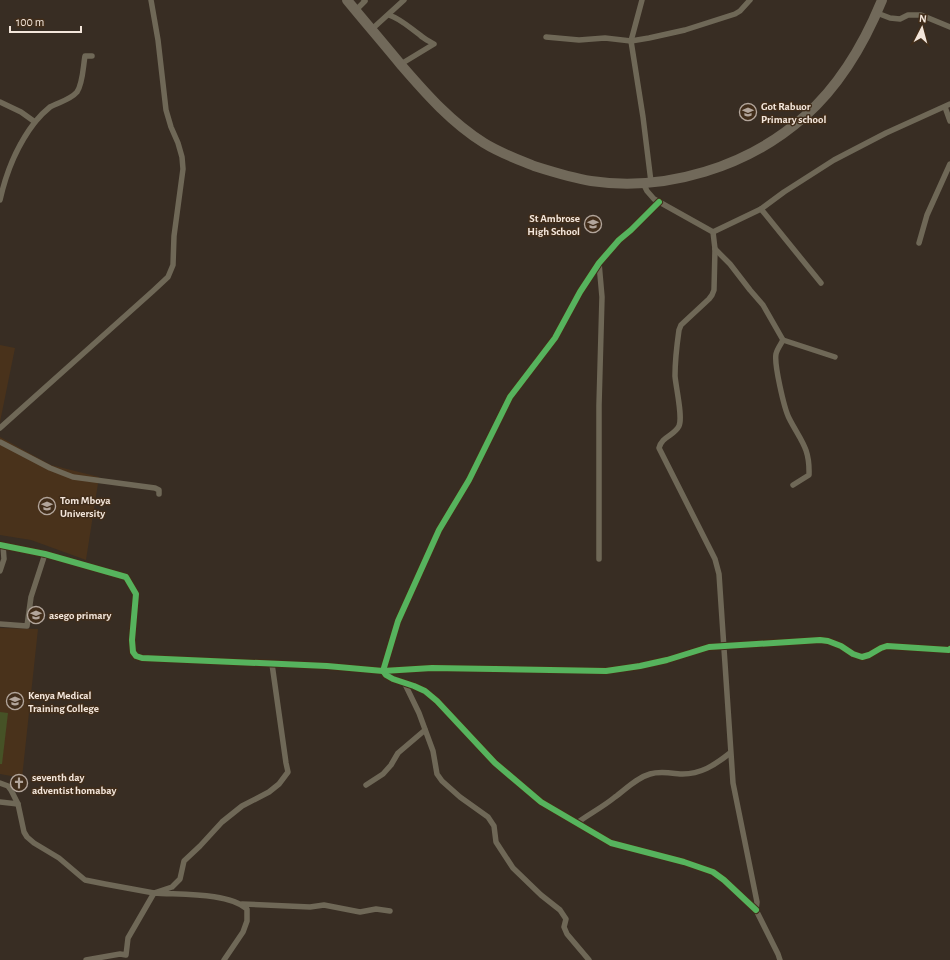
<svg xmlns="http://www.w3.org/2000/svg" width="950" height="960" font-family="'Alegreya Sans',sans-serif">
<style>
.built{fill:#49321b}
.green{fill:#465226}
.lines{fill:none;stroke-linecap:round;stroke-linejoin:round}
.street{stroke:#6f6857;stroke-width:5.5}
.highway{stroke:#71695a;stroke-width:10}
.cycleway-casing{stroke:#412d1a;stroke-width:8}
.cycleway{stroke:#56b35d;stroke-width:6}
.labels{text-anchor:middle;stroke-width:3;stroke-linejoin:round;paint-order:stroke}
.poi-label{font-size:11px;font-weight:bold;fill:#f3e6db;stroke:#412d1a;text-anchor:start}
</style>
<rect width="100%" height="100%" fill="#382d23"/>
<!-- built -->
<g class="built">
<path d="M0,345l15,3 -15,74z"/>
<path d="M0,437l51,28 48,12 -13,83 -55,-20 -31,-5z"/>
<path d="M0,628l38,1 -16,149 -22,-4z"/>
</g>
<!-- green -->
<path class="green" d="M0,712l8,1 -6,51h-2z"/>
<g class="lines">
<!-- street -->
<g class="street">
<path d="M642,0l-11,41 12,76 8,65"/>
<path d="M356,10l9,-9 -1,-1"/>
<path d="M877,13l13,5 10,1 8,-4h13l29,12"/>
<path d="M389,15c12,4 21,13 31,20 4,4 9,6 14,9l-33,20"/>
<path d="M371,30l33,-30"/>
<path d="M546,37l33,3 26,-2 26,3 18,-3 36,-8 50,-16 5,-3 10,-11"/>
<path d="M0,102l21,10 14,10"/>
<path d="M945,107l5,14"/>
<path d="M643,183l4,8 7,8 59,33 2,17 -1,41 -2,5 -3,4 -28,26 -2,5c-2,14 -4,31 -4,46 1,12 8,41 4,50 -5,10 -17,10 -20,22l56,111 4,15 14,209 24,119 -1,8 22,44 2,6"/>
<path d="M0,200c6,-27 18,-56 35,-78 4,-5 10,-11 15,-15 9,-5 20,-7 27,-15 6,-9 6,-25 8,-36h7"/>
<path d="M659,202l-28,28 -12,10 -20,23 -19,29 -25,46 -45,59 -41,83 -30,50 -41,91 -15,50 3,4 7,4 21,7 11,5 12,10 58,62 46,39 70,41 73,19 29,10 11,8 32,30"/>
<path d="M761,209l60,74"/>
<path d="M713,232l48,-23 23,-17 50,-32 52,-27 64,-29"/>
<path d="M919,243l8,-28 23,-51"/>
<path d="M715,249l15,15 20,26 13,15 20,35c-2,4 -6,9 -7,14 -2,10 8,54 13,64 11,22 21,29 20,57l-16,10"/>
<path d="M599,263l3,34 -3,108v154"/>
<path d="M783,340l52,17"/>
<path d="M0,428l153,-137 15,-14 5,-12 1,-29 9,-67 -1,-12 -4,-14 -7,-16 -5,-17 -8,-70 -7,-40"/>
<path d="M0,442l50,26 23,9 82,11 4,2v4"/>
<path d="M0,545l45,9 81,23 10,17 -4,46 1,12 3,4 6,2 185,8 56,5 49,-3 174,3 34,-5 27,-6 42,-13 111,-7 8,1 13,5 12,8 9,3 7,-2 12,-7 6,-2 62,4 1,-1"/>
<path d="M0,571l4,-12 -1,-14"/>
<path d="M0,624l27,2 4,-29 14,-43"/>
<path d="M404,682l15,31 14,38 4,23 5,7 18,16 28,20 6,9 2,16 17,26 28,27 19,15 6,9 -2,8 3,7 22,26"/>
<path d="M0,783l8,3 3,4 7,14 6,28 3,5 7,6 25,15 20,17 6,5 20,4 49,9 18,-6 8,-8 4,-18 16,-15 22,-24 20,-16 27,-14 10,-8 9,-12 -2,-9 -14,-99"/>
<path d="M366,785l17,-11 8,-9 7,-12 27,-23"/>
<path d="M0,802l18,2"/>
<path d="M577,823c12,-9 26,-16 38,-26 11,-8 21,-19 35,-23 10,-3 20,-1 30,0 20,1 35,-9 50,-21"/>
<path d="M242,904l68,3 14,-2 36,7 16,-3 14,2"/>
<path d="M86,960l34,-6 6,1 2,-17 26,-45c25,2 74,-1 93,16v12l-4,11 -19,28"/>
</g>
<!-- highway -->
<path class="highway" d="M347,0c18,22 37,44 55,66 25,29 50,57 82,77 16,10 33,16 50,23 19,6 38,12 57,15 75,11 157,-14 214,-65 36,-32 59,-72 77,-116"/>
<!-- cycleway casing -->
<g class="cycleway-casing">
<g id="cycleway">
<path d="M659,202l-28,28 -12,10 -20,23 -19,29 -25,46 -45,59 -41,83 -30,50 -41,91 -15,50 3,4 7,4 21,7 11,5 12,10 58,62 46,39 70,41 73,19 29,10 11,8 32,30"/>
<path d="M0,545l45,9 81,23 10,17 -4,46 1,12 3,4 6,2 185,8 56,5 49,-3 174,3 34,-5 27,-6 42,-13 111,-7 8,1 13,5 12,8 9,3 7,-2 12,-7 6,-2 62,4 1,-1"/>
</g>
</g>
<!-- cycleway -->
<use href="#cycleway" class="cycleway"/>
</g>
<!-- icons -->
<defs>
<g id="school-ring" transform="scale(0.9)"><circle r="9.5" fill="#412d1a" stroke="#b2a59b" stroke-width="1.5"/><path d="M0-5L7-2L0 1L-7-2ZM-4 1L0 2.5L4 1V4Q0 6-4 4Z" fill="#b2a59b"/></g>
<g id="university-ring" transform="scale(0.9)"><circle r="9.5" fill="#412d1a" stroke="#b2a59b" stroke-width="1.5"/><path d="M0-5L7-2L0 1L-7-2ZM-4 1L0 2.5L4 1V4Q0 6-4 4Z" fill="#b2a59b"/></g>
<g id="church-ring" transform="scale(0.9)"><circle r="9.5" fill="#412d1a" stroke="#b2a59b" stroke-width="1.5"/><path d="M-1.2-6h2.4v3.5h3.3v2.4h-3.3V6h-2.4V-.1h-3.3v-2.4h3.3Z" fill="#b2a59b"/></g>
</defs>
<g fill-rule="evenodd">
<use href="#school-ring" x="748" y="112"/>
<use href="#school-ring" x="593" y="224"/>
<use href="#university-ring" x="47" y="506"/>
<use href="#school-ring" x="36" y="615"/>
<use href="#university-ring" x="15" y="701"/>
<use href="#church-ring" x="19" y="783"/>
</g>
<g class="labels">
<!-- poi labels -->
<g class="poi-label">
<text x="761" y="110">Got Rabuor<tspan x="761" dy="13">Primary school</tspan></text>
<text x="580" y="222" text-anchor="end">St Ambrose<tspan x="580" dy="13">High School</tspan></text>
<text x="60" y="504">Tom Mboya<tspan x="60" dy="13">University</tspan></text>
<text x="49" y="619">asego primary</text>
<text x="28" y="699">Kenya Medical<tspan x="28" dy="13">Training College</tspan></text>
<text x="32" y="781">seventh day<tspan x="32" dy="13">adventist homabay</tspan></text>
</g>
</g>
<!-- north arrow -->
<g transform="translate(922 28) rotate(6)" stroke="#412d1a" stroke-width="3" paint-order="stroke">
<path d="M0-3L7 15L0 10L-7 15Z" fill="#f3e6db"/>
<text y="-6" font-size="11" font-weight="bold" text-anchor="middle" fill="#f3e6db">N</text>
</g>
<!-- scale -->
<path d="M10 26v6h71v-6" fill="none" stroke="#f3e6db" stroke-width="2"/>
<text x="16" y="26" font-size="12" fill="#f3e6db" stroke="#412d1a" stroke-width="3" paint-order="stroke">100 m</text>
</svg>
